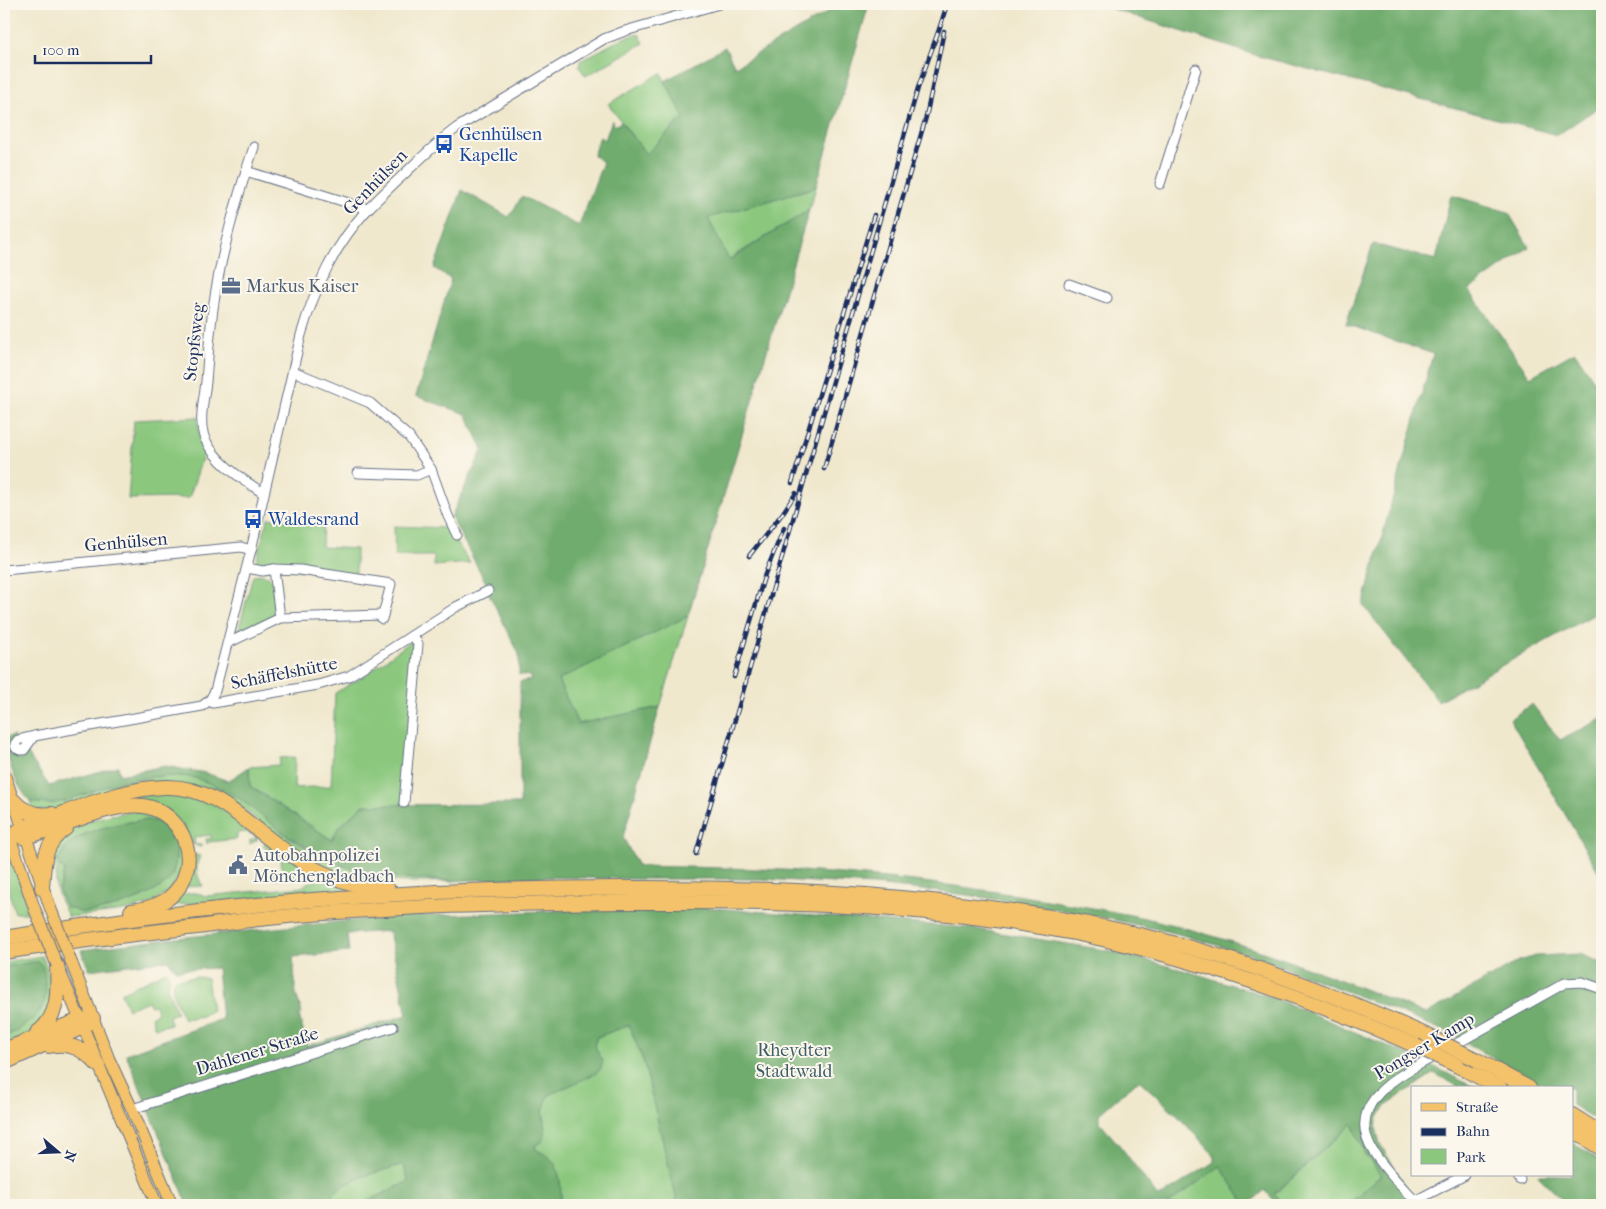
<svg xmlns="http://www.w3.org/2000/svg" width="1606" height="1209" font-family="'IM FELL French Canon',serif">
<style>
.green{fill:#8bc87e;stroke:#537c6e;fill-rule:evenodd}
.forest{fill:#70ac6d;stroke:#466e66;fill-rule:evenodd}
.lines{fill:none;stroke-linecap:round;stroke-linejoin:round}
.minor-casing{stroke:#667085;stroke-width:11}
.major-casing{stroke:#667085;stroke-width:13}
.highway-casing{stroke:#667085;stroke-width:16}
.minor{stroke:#fff;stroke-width:9}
.major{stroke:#f3c26a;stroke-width:11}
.highway{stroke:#f3c26a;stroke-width:14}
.rail-casing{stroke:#1b2f5e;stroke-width:4.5}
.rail{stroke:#fbf7ec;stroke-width:2.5;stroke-dasharray:8;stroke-linecap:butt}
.major-bridge-casing{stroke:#667085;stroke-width:13;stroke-linecap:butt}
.highway-bridge-casing{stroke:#667085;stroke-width:16;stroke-linecap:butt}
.major-bridge{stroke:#f3c26a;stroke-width:11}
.highway-bridge{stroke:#f3c26a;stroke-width:14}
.labels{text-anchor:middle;stroke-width:4;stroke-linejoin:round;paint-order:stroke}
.transit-label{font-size:18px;fill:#164399;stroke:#fbf7ec;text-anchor:start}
.street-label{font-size:18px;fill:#1b2f5e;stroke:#fbf7ec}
.service-label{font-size:18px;fill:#4e5e75;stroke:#fbf7ec;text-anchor:start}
.park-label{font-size:18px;fill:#3d5d68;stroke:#fbf7ec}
</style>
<rect width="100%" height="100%" fill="#fbf7ec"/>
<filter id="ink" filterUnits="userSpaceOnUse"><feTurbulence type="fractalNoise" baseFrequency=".02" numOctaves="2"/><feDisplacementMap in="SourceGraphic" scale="10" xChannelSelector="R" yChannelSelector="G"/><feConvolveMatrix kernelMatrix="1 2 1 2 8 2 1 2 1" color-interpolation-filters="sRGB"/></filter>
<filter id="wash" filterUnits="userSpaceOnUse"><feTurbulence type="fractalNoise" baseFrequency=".0096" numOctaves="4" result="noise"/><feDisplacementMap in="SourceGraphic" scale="20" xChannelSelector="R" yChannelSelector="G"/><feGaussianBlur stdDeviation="1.12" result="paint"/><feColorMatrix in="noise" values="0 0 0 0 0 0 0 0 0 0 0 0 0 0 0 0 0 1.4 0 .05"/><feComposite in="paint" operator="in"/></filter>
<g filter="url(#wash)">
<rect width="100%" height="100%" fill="#f0e8cd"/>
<!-- green -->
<g class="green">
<path d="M639,34l5,9 -58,33 -7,-9 1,-6 43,-23z"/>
<path d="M661,73l23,44 -38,37 -38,-50z"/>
<path d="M816,187l-7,23 -81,50 -20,-42z"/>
<path d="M198,417l1,19 6,14 -16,48 -61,1 6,-79z"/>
<path d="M268,518l55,7 -1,22 34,2v26l-101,-9z"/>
<path d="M394,526l53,2 23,35 -36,3v-10h-39z"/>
<path d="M259,574l11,3 2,4 3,34 -38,20 16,-59z"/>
<path d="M688,616l-28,91 -82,17 -20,-44z"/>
<path d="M410,642l6,5 -13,158 -65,23 -6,12 -82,-54 -1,-19 30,-2 1,-7 15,-1 -1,31 37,-2 4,-93 29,-17z"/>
<path d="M169,775c9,1 18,1 27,3 32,7 59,32 84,52 14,12 32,22 49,30 36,18 85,19 124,21 -54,3 -108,1 -155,-29 -20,-13 -38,-30 -57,-45 -13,-9 -27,-15 -41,-21l-149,25 -18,-1 -2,-8c31,7 63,-14 93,-21 15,-3 30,-5 45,-6z"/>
<path d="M152,790l55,8 51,38 -1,4 -7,4v-4h5v-6h-6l-1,-2 -11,1v6l-28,3 -2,2 -1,-5 6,-1 -1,-3 -17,2 1,8h6v2h-1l-9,-4 -11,-20 -63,-18 22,-12z"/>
<path d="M140,811c50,8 58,65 15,90 -21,12 -62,13 -87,16 -4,-11 -10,-19 -12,-31 -2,-10 5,-19 -4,-27v-4l-4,-2c9,-30 65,-40 92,-42zM146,820c10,1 18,2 25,9 9,9 6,41 -2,51 -15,17 -66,33 -88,32 -5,-1 -10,-4 -15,-5l-7,-17 6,-21 -5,-2 -2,-7c3,-6 6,-12 11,-16 17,-15 55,-22 77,-24z"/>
<path d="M4,838l24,67 -3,2 2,6h-12l-11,-37z"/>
<path d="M266,841l49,31 -9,4 -34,3 2,-6 8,-1 -1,-14h-8l-2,-5 -8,-7z"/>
<path d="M192,854l8,2c-5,11 -4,20 3,30l-20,1z"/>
<path d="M329,878l37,10 -203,18c11,-9 28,-18 42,-10l97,-9 5,-4z"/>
<path d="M42,956c9,21 16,52 -3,70 -9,9 -24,14 -35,19v-8l15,-7 22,-20 -2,-48 -35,5v-5z"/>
<path d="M166,971l4,7 -3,9 10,26 -8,3 2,8 -16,4 -4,-11 6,-4 -2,-8 -4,1 -3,-5 -20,8 -7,-16z"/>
<path d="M195,977l12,1 5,32 -10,6 -18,3c-5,-12 -17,-28 -8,-40z"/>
<path d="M629,1025l15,38 34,142h-117c0,-13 0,-36 -10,-46 -4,-5 -11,-6 -16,-11l11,-20 -3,-19 6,-14 21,-11 27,-33 -3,-6 3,-8z"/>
<path d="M1352,1124l13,30 16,21 -33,30h-64l-10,-10z"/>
<path d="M401,1165l4,1v5l4,10 -4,2 -45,22h-33c4,-23 55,-34 74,-40z"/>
<path d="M1220,1166l26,39h-79z"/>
</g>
<!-- forest -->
<g class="forest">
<path d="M841,4h28l-53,183 -108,31 21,42 80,-50 -121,406 -130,64 20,44 82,-17 -37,130 15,29c49,1 98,2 146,4 92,5 184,16 274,32 33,6 67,11 100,19 92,23 180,57 268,93l93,-53 17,-5 44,-2 22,9v161l-30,-19v-17h-28l-97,-56 -66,-27 -123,-48 -83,-24 -88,-19 -119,-19 -94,-10 -113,-6h-125l-102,-2 -81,4 -53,-3 -55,-12 -15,-5 -48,-29 -43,-34 -16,-9 -27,-11 -15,-2 -31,1 -28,4 -57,20 -16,3 -18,-2c-16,-16 -21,-37 -27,-58v-6l10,-2 -1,11 13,4 23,35 69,-20 2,9 45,-9 41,7 22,8 21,-14 1,19 82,54 6,-12 25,-23 157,-1v-122l10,-2 1,-4 -12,-1v-21l-30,-60 -3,-11 -35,-66 32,-68 -17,-35 -50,-18 35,-117 -17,-11 28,-78 47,27 13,-21 57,30 24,-64 -10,-7 7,-19 5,4 7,-20 3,6 6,-4 25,32 38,-37 -19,-36 60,-34 10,20z"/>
<path d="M1097,4h505v101l-45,30 -302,-80z"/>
<path d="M1451,195l57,17 21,35 -60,43 61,87 45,-25 27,41v217l-164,91 -75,-96 70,-251 -87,-30 27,-80 63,16z"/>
<path d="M1532,704l28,36 42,-21v159l-92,-159z"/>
<path d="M146,820c10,1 18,2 25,9 9,9 6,41 -2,51 -15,17 -66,33 -88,32 -5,-1 -10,-4 -15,-5l-7,-17 6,-21 -5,-2 -2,-7c3,-6 6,-12 11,-16 17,-15 55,-22 77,-24z"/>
<path d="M688,906l281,22 142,23 79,21 87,27 144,61 55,28h-15l-27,-15 -45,30 -9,11 -3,6 -1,8 4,16 35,57 -9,4h-58l33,-30 -16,-21 -13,-30 -78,70 10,11h-6l-13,-15 -14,12 2,3h-7l-26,-39 -53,39h-489l-34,-142 -15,-38 -32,12 -3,8 9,16 -2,8 -6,5 -46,21c-2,5 -5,11 -6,16 0,12 4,19 -1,31l-7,3v3c4,5 12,6 16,11 10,9 10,33 10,46h-201l49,-24 -4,-10v-4l-4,-2c-19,6 -70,17 -74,40h-139l-62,-151 96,-35 -5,-51 -41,2 -8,-10 -79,10 -8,-20 95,-12 211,-21zM389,931l18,84 -100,31 -8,-31 3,-2 -6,-19 -3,-37 56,-5 -2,-18zM1140,1081l35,32 39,42v7l-51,33 -5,2 -37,-50 -22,-25v-8l37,-32z"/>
<path d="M33,962h6c5,5 5,12 6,19 6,29 -18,45 -41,56v-70z"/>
<path d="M1572,1142l30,20v43h-34l-31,-30h35z"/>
</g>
</g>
<g filter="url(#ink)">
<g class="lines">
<!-- minor casing -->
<g class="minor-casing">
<g id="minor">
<path d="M254,147c-17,50 -32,102 -40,155 -4,26 -6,53 -8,80 -2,17 -8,40 -1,57 11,24 37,40 58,54"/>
<path d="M246,171l122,38"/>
<path d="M1160,184l36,-115"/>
<path d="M1069,284l38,14"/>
<path d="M293,371l77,32 39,34 22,32 17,47 9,19"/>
<path d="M358,473l59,2 14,-6"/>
<path d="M274,569l26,1 91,14 -8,31"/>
<path d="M4,570l237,-23 10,3 50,-215c14,-47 33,-89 66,-125 11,-11 22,-22 33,-32 19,-18 37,-36 58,-51l146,-88 21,-8 94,-27"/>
<path d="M280,618l103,-3 -1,4"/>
<path d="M228,643l52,-25 -6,-49 -11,2 -16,-3"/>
<path d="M210,700l3,3 12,-2 93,-16 31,-9 107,-69 32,-16"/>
<path d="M34,736l-10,14h-4l-4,-2 -1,-4 3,-4 16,-4 168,-30 8,-6 5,-9 36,-141"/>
<path d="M404,803l14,-159 -5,-9"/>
<path d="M1449,1048l116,-65 17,-1 20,7"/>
<path d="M132,1109l261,-82"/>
<path d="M1517,1175l3,5"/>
<path d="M1415,1201l50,-26"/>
<path d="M1419,1205c-15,-16 -39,-40 -49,-59 -23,-47 35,-74 67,-91"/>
</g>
</g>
<!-- major casing -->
<g class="major-casing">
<g id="major">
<path d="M4,773l46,134"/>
<path d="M4,820l31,90"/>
<path d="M72,964l37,95 23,50 40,96"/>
<path d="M59,969l98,236"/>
</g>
</g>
<!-- highway casing -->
<g class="highway-casing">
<g id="highway">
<path d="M13,800c10,12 24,16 39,14"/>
<path d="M22,837c9,-1 17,-4 26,-7 26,-9 69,-28 96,-24 42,7 60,62 26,91 -11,9 -25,12 -39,14"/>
<path d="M9,838l13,-10c44,-14 96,-40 143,-41 55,-2 90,47 134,73 27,17 57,27 89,29"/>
<path d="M42,888c2,-26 1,-44 24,-60"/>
<path d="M4,938c203,-34 410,-50 616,-50 182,-1 364,8 541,52 93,23 180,57 267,96"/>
<path d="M4,952c64,-10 128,-18 193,-25 24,-3 48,-7 72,-9 122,-12 244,-15 367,-16 146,-1 295,3 438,31 119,24 232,64 342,113"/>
<path d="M37,1033c23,-17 21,-43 20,-68"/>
<path d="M49,1046c22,-5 35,4 49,19"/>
<path d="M4,1050l78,-31"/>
<path d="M1477,1060l52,28"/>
<path d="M4,1063l79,-36 10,-9"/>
<path d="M1458,1066l42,22"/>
<path d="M1572,1115l30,19"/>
<path d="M1572,1130l30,19"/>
</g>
</g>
<!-- minor -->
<use href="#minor" class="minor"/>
<!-- major -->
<use href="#major" class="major"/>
<!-- highway -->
<use href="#highway" class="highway"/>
<!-- rail casing -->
<g class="rail-casing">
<g id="rail">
<path d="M940,27l7,-23"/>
<path d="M824,469l102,-352 18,-86"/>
<path d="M792,483l82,-268"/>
<path d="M749,556l33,-42 14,-21"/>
<path d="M734,677l31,-103 19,-46"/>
<path d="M696,854l222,-766 24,-67"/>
</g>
</g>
<!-- rail -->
<use href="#rail" class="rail"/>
<!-- major-bridge casing -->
<g class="major-bridge-casing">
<g id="major-bridge">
<path d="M50,907l22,57"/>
<path d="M35,910l22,55"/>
</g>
</g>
<!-- highway-bridge casing -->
<g class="highway-bridge-casing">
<g id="highway-bridge">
<path d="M1428,1036l49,24"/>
<path d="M1416,1046l42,20"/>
</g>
</g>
<!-- major-bridge -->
<use href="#major-bridge" class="major-bridge"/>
<!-- highway-bridge -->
<use href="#highway-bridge" class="highway-bridge"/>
</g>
</g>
<!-- icons -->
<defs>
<g id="bus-bare" transform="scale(1.5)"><path d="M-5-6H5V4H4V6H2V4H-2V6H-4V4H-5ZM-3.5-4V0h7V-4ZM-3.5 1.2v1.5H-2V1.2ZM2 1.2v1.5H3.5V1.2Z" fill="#1a4fb4" stroke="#fbf7ec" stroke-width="2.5" paint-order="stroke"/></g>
<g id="office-bare" transform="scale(1.5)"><path d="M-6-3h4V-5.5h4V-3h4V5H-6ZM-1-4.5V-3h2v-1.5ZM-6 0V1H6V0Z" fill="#5c6f8a" stroke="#fbf7ec" stroke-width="2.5" paint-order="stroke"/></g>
<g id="civic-bare" transform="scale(1.5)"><path d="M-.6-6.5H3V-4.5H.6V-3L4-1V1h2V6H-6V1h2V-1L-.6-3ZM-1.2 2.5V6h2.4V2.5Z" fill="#5c6f8a" stroke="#fbf7ec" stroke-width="2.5" paint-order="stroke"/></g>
</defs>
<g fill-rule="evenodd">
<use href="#bus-bare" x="444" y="144"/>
<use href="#office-bare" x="231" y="286"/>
<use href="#bus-bare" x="253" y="519"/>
<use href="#civic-bare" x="238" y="865"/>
</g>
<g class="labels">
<!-- transit labels -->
<g class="transit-label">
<text x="459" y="140">Genhülsen<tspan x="459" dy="21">Kapelle</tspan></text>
<text x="268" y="525">Waldesrand</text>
</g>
<!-- street labels -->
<g class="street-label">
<text transform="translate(375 182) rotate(-46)" y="6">Genhülsen</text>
<text transform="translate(194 342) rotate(-84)" y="6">Stopfsweg</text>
<text transform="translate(126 542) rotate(-5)" y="6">Genhülsen</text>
<text transform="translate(284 673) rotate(-11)" y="6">Schäffelshütte</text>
<text transform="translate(1424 1046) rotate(-31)" y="6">Pongser Kamp</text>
<text transform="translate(257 1051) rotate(-17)" y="6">Dahlener Straße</text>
</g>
<!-- service labels -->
<g class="service-label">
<text x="246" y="292">Markus Kaiser</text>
<text x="253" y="861">Autobahnpolizei<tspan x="253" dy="21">Mönchengladbach</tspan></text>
</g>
<!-- park labels -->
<g class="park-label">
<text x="794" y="1056">Rheydter<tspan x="794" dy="21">Stadtwald</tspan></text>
</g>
</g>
<!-- margin -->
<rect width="1606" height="1209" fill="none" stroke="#fbf7ec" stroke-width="20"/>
<!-- legend -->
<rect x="1411" y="1086" width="162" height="90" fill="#fbf7ec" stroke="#a1a7b3"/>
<rect x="1421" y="1103" width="25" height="8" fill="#f3c26a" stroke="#a1a7b3"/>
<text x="1456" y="1112" font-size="15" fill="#1b2f5e">Straße</text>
<rect x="1421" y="1128" width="25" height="8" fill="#1b2f5e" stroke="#a1a7b3"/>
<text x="1456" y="1136" font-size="15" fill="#1b2f5e">Bahn</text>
<rect x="1421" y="1149" width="25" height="15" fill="#8bc87e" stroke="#a1a7b3"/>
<text x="1456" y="1162" font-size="15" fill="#1b2f5e">Park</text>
<!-- north arrow -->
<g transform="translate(58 1152) rotate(109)" stroke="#fbf7ec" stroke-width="4" paint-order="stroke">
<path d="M0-4L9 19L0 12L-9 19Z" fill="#1b2f5e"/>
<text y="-8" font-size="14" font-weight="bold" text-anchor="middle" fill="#1b2f5e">N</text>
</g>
<!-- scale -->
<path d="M35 55v8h116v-8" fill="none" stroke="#1b2f5e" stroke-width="2.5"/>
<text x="42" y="55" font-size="15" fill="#1b2f5e" stroke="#fbf7ec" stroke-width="4" paint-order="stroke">100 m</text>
</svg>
